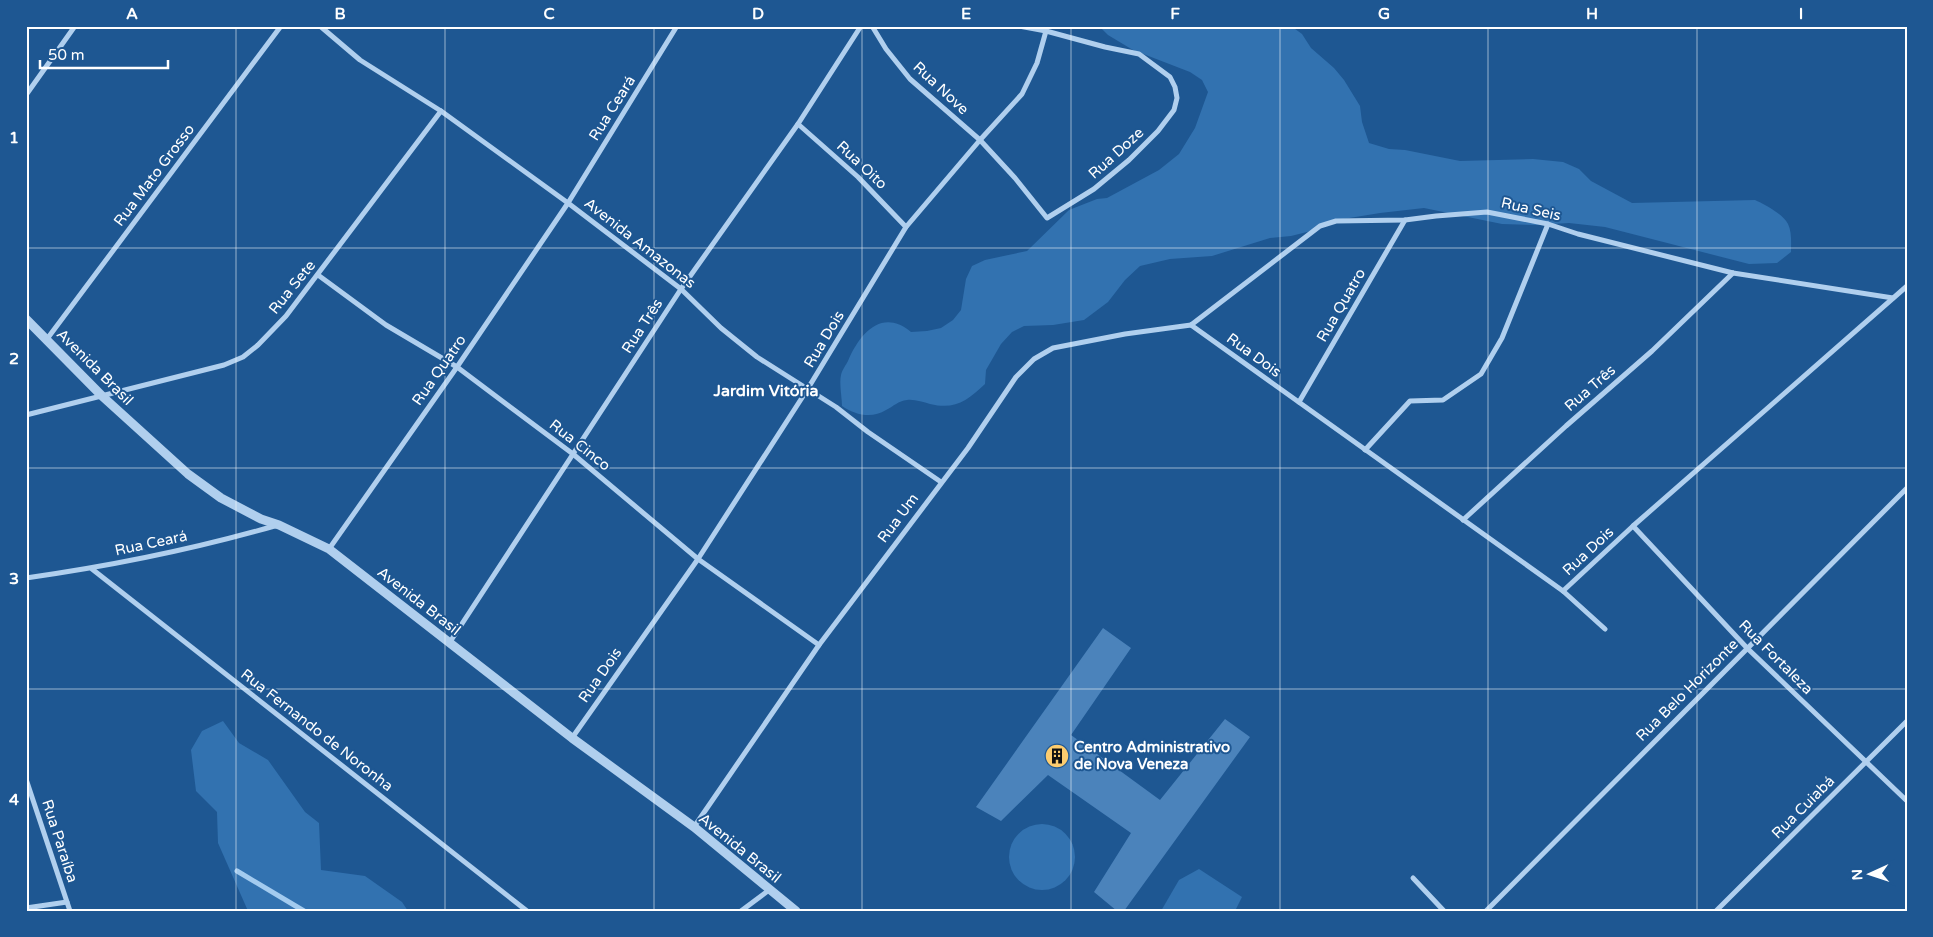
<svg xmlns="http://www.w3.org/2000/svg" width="1933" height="937" font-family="'Varela Round',sans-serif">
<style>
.green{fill:#3272b0}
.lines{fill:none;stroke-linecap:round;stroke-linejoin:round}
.stream{stroke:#a3cbef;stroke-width:5}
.building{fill:#4b83bb}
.minor{stroke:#b0cfee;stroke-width:5}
.tertiary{stroke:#b0cfee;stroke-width:9}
.grid{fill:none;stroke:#fff;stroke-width:1;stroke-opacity:0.55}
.labels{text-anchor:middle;stroke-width:4;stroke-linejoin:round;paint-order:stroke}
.street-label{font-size:15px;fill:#fff;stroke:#1e5792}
.poi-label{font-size:15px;font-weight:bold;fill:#fff;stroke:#1e5792;text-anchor:start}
.neighbourhood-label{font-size:16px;font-weight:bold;fill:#fff;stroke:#1e5792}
.neatline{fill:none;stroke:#fff;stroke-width:2}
.grid-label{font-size:16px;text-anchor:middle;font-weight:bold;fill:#fff}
</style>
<rect width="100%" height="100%" fill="#1e5792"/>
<!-- green -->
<g class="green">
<path d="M1099,26h192l11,8 9,14 23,20 10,12 16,26 2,16 7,21 20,6 16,1 55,11 73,-2 30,3 16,7 12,12 41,22 123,-3c9,4 28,14 33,24 4,8 3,20 3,28l-14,11 -28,1 -144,-37 -36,-4 -33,2 -34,-1 -78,-16 -44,5 -43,7 -26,11 -20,5 -21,2 -58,18 -42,3 -30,7 -15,14 -17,22 -24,18 -31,5 -29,1 -12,6 -11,12 -15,26 -1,14c-18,17 -30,26 -55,20 -7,-2 -16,-5 -23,-4 -9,1 -13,6 -21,10 -14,9 -31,5 -44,-4 0,-9 -3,-22 -1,-31 1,-5 5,-10 7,-14 12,-28 34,-53 63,-29l16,-1 14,-3 12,-8 8,-10 5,-31 6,-13 13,-6 42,-9 42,-41 28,-11 10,-1 52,-28 20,-16 16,-26 13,-36 -6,-12 -12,-8 -57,-22 -25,-15z"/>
<path d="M223,721l16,22 29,17 37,52 14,11 2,47 44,6 37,26 6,9h-160l-30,-68 -1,-31 -21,-21 -5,-41 11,-19z"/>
<circle cx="1042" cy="857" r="33"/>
<path d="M1199,869l43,28 -7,14h-74l18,-31z"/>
</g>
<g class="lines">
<!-- stream -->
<path class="stream" d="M237,871l67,40"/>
</g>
<!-- building -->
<path class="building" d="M1103,628l28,20 -60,87 89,65 65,-81 25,18 -126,174h-7l-23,-19 37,-59 -83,-58 -47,46 -25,-14z"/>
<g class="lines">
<!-- minor -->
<g class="minor">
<path d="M320,26l40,34 81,51 127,92 113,86 40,39 36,29 79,50 32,25 73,50"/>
<path d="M872,26l14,23 24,30 70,61 35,38 32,40 47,-29 35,-29 29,-29 16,-21 3,-12 -2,-11 -5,-10 -31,-23 -34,-7 -59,-16 -27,-5"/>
<path d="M26,95l49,-69"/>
<path d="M798,124l60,53 48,50"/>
<path d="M318,275l68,50 71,42 116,87 125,105 121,86"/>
<path d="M1191,325l372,266 42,38"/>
<path d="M47,339l234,-313"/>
<path d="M1299,402l106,-182"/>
<path d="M26,415l198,-50 19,-8 15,-12 28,-29 155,-205"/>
<path d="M1365,450l45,-49 33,-1 38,-26 21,-36 46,-114"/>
<path d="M1463,520l103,-94 86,-75 81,-78"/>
<path d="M1633,526l114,122 160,153"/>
<path d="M329,549l128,-182 111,-164 109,-177"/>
<path d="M92,569l435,342"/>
<path d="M26,578c85,-12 169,-29 252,-53"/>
<path d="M1563,591l70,-65 274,-240"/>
<path d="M450,642l231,-353 117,-165 63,-98"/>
<path d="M572,738l126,-179 109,-169 99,-163 74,-87 42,-46 15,-31 9,-32"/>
<path d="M26,779l44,132"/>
<path d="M694,827l125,-182 149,-197 48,-71 18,-18 19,-11 72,-14 66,-9 129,-99 16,-5 69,-1 31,-4 51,-4 61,12 30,10 155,39 160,25"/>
<path d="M1413,878l31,33"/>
<path d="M26,908l41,-6"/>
<path d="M741,911l28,-21"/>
<path d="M1486,911l421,-423"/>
<path d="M1716,911l191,-190"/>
</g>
<!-- tertiary -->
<path class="tertiary" d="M26,319l76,77 86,78 33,24 40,21 18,6 50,24 243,189 122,89 102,84"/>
</g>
<!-- grid -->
<path class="grid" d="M236,26v885M445,26v885M654,26v885M862,26v885M1071,26v885M1280,26v885M1488,26v885M1697,26v885M26,248h1881M26,468h1881M26,689h1881"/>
<!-- icons -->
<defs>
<g id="building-disc" transform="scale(1.25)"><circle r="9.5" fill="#fccc6f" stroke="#1e5792"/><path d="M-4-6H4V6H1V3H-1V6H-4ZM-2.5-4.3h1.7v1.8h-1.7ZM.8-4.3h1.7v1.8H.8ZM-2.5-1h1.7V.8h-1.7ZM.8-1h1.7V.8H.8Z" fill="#111"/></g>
</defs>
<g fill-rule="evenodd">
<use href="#building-disc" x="1057" y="756"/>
</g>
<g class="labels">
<!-- street labels -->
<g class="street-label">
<text transform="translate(941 88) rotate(43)" y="5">Rua Nove</text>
<text transform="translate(612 108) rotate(-58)" y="5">Rua Ceará</text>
<text transform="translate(1116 153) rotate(-42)" y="5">Rua Doze</text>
<text transform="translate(862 165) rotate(43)" y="5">Rua Oito</text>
<text transform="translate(154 175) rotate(-53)" y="5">Rua Mato Grosso</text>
<text transform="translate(1531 209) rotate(13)" y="5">Rua Seis</text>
<text transform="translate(640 243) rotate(38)" y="5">Avenida Amazonas</text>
<text transform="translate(292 287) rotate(-51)" y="5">Rua Sete</text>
<text transform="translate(1341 305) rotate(-60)" y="5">Rua Quatro</text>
<text transform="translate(642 326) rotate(-57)" y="5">Rua Três</text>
<text transform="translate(824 339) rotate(-59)" y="5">Rua Dois</text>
<text transform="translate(1254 355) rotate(36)" y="5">Rua Dois</text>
<text transform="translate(95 367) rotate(45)" y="5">Avenida Brasil</text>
<text transform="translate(439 370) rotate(-55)" y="5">Rua Quatro</text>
<text transform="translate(1590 388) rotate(-41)" y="5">Rua Três</text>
<text transform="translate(580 445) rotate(38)" y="5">Rua Cinco</text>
<text transform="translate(898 518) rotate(-53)" y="5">Rua Um</text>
<text transform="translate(151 543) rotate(-12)" y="5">Rua Ceará</text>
<text transform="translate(1588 551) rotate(-43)" y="5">Rua Dois</text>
<text transform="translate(419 601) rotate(38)" y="5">Avenida Brasil</text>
<text transform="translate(1776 657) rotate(45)" y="5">Rua Fortaleza</text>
<text transform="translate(600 675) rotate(-55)" y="5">Rua Dois</text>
<text transform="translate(1687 690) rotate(-45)" y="5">Rua Belo Horizonte</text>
<text transform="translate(317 730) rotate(38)" y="5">Rua Fernando de Noronha</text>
<text transform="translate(1803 807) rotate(-45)" y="5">Rua Cuiabá</text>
<text transform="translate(60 841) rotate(72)" y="5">Rua Paraíba</text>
<text transform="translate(740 848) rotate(39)" y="5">Avenida Brasil</text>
</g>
<!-- poi labels -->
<g class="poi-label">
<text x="1074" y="752">Centro Administrativo<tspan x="1074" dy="17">de Nova Veneza</tspan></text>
</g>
<!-- neighbourhood labels -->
<g class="neighbourhood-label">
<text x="766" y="396">Jardim Vitória</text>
</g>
</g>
<!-- border -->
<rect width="1933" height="937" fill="none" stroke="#1e5792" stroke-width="55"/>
<!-- north arrow -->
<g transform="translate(1870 874) rotate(267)" stroke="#1e5792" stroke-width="4" paint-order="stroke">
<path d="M0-4L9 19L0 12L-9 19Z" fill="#ffffff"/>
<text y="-8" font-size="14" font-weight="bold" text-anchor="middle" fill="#ffffff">N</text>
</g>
<!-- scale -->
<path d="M40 60v8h128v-8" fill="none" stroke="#ffffff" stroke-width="2.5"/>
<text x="48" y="60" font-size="15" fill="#ffffff" stroke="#1e5792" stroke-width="4" paint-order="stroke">50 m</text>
<rect x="28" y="28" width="1878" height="882" class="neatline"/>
<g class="grid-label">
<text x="132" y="19">A</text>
<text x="340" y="19">B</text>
<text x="549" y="19">C</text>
<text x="758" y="19">D</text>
<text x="966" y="19">E</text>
<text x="1175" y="19">F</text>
<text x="1384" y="19">G</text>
<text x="1592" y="19">H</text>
<text x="1801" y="19">I</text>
<text x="14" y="143">1</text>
<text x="14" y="364">2</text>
<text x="14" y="584">3</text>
<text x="14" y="805">4</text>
</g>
</svg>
